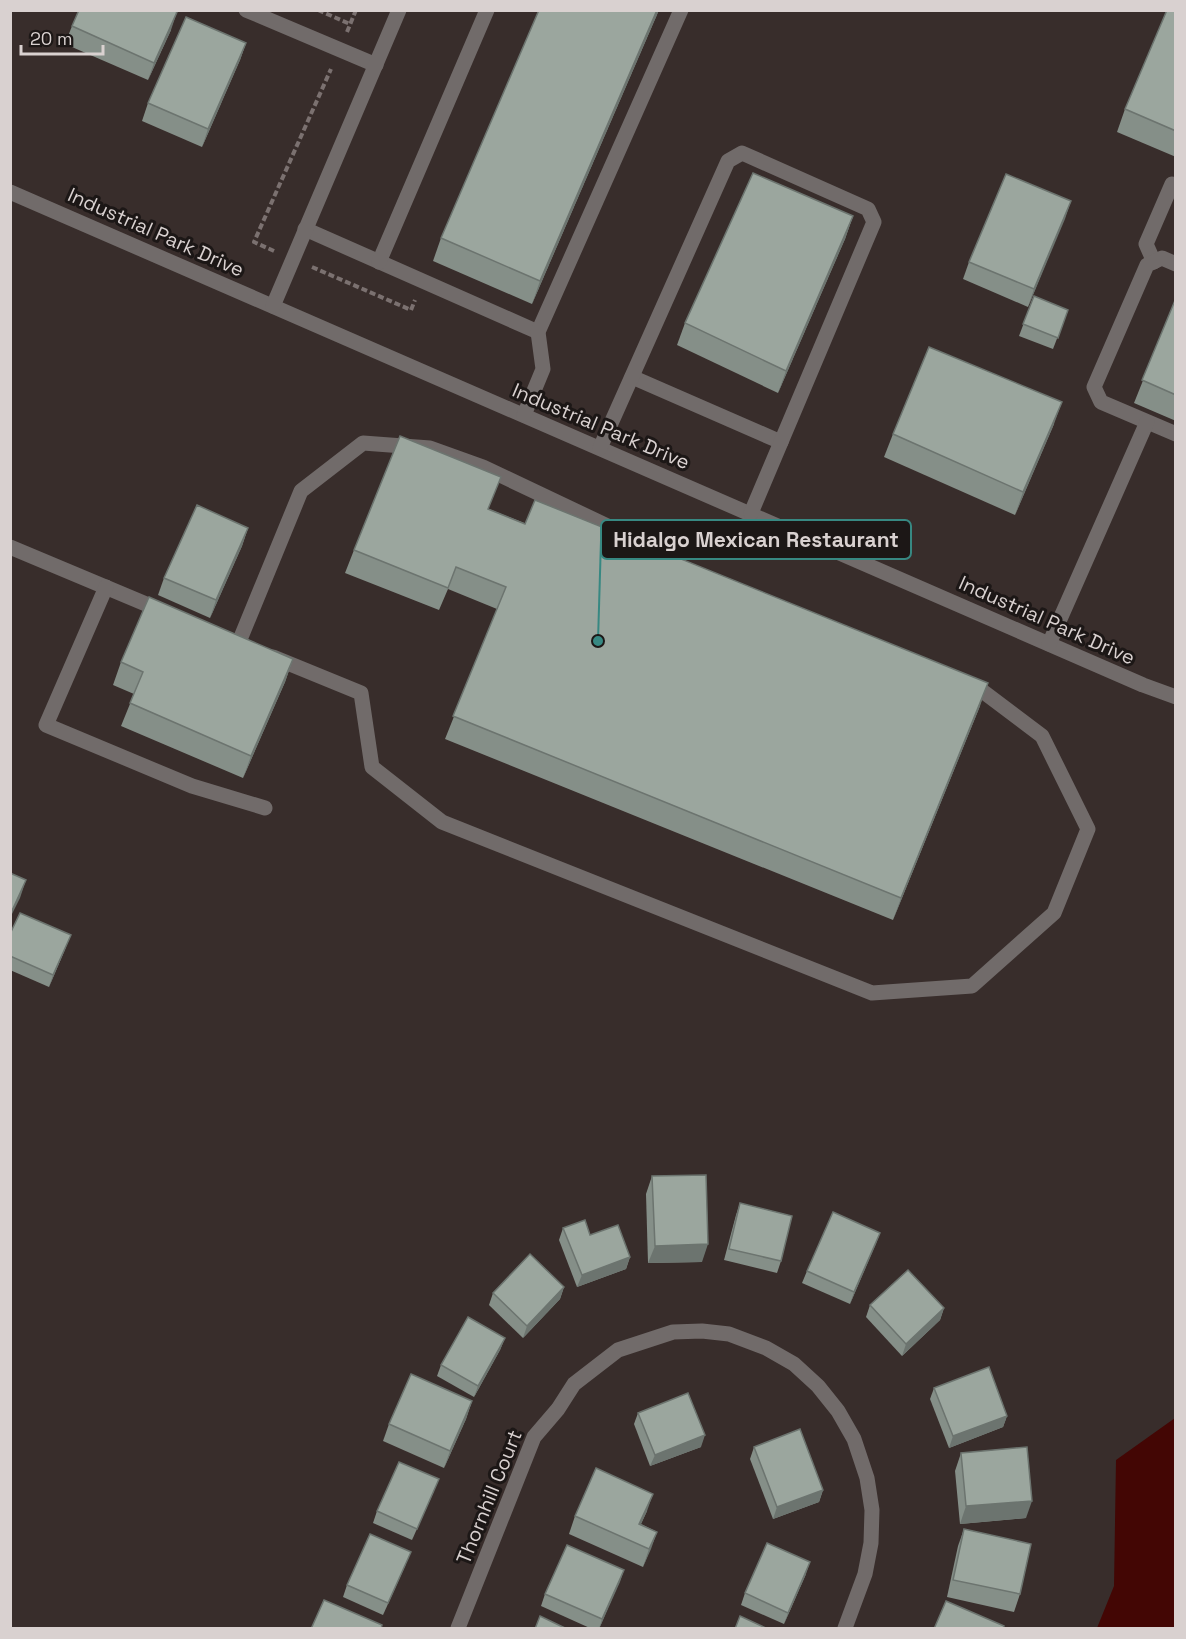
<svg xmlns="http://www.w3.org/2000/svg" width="1186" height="1639" font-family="'Space Grotesk',sans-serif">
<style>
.water{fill:#430604}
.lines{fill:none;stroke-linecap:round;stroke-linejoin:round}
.path{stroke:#7b7170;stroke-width:4;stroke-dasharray:6 3;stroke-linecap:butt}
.minor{stroke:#716b6a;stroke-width:15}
.wall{fill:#858f88}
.shaded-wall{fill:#6c746f}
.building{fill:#9ba69e;stroke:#6c746f;stroke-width:1.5}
.labels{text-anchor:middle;stroke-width:6;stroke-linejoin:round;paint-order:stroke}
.street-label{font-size:20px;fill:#d9d1d0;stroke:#1c1716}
.leader{fill:none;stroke:#378882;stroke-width:2}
.callout-dot{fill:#378882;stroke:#1c1716;stroke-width:2}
.callout{fill:#1c1716;stroke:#378882;stroke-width:2}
.callout-label{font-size:21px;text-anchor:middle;font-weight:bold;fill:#d9d1d0}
</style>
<rect width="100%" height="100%" fill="#382d2b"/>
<!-- water -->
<path class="water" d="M1175,1418v210h-78l17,-42 2,-126z"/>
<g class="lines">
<!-- path -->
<g class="path">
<path d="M318,10l32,14"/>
<path d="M347,32l9,-22"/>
<path d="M274,251l-20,-9 77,-173"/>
<path d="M312,267l99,43 4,-10"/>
</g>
<!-- minor -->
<g class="minor">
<path d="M246,10l130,55"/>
<path d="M10,192l1133,493 33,12"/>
<path d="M305,229l233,103"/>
<path d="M379,262l108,-252"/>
<path d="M1154,262l-8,-18 26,-60 4,1"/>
<path d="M1176,264l-14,-6 -15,7 -53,122 7,15 75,32"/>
<path d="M273,306l126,-296"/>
<path d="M632,377l149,65"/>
<path d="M524,415l19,-46 -5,-37 143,-322"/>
<path d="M600,448l128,-287 14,-8 126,56 6,13 -123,291"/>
<path d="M10,547l155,65"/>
<path d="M106,587l-60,138 146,61 73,22"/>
<path d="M239,642l62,-151 62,-48 67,5 53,19 192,91"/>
<path d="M1049,644l98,-222"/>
<path d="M273,657l88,36 11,74 70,55 430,171 100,-7 82,-73 34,-84 -46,-93 -61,-46 -14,-6"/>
<path d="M458,1628l76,-191 24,-28 16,-25 44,-34 55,-18 29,-1 27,3 37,14 28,16 24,22 20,25 16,28 13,39 5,32 -1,33 -6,31 -20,54"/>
</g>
</g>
<!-- wall -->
<g class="wall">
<path d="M659,10l-127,294 -99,-43 8,-23z"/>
<path d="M1176,10v147l-59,-25 8,-23z"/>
<path d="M72,26l99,4 -23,50 -83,-36z"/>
<path d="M246,43l-6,17 -38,87 -60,-26 6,-18z"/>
<path d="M1071,201l-43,106 -65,-28 6,-17z"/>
<path d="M853,216l-8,23 -67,154 -101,-48 8,-22z"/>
<path d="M1034,296l34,14 -15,39 -34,-13z"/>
<path d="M1176,298v123l-42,-18z"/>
<path d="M1054,424l-39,91 -131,-58 9,-23z"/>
<path d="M489,509l491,197 -87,214 -448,-181 52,-130 -49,-20 -9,21 -94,-37 9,-23z"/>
<path d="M248,528l-6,18 -32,72 -52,-23 6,-17z"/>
<path d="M293,659l-8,23 -42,96 -122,-52 13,-32 -21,-9 8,-23z"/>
<path d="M10,934l56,13 -17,40 -39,-17z"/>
<path d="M652,1176l50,86 -54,1 -2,-69z"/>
<path d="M740,1203l41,58 -4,12 -53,-13 12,-45z"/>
<path d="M563,1228l27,7 40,22 -4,12 -49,18 -18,-47z"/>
<path d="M880,1233l-30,71 -48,-21 5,-12z"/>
<path d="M564,1287l-4,12 -37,39 -34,-33 4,-12z"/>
<path d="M870,1305l74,3 -4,12 -38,36 -36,-39z"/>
<path d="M505,1338l-5,12 -26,47 -37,-21 4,-11z"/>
<path d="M934,1388l73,28 -4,11 -54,21 -19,-49z"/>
<path d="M472,1401l-6,18 -22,49 -61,-27 6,-17z"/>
<path d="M638,1413l63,34 -51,19 -16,-42z"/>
<path d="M754,1447l69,43 -4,12 -46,17 -23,-60z"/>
<path d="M961,1453l65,65 -66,6 -5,-53z"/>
<path d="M434,1491l-22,49 -39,-17 4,-12z"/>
<path d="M647,1511l-6,13 16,8 -14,35 -74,-33 6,-18z"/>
<path d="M964,1529l56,65 -6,18 -67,-15 11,-51z"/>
<path d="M406,1564l-23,51 -40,-18 4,-12z"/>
<path d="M624,1570l-25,59h-7l-51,-23 4,-12z"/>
<path d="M806,1574l-22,50 -43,-19 4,-12z"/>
</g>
<!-- shaded-wall -->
<g class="shaded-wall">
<path d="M657,10h2l-127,294 8,-23z"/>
<path d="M177,12l-6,18 -23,50 6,-17z"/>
<path d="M246,43l-6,17 -38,87 6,-18z"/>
<path d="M1071,201l-6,18 -37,88 6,-18z"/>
<path d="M853,216l-8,23 -67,154 8,-22z"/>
<path d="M1062,402l-8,22 -39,91 8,-23z"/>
<path d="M248,528l-6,18 -32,72 6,-18z"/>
<path d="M293,659l-8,23 -42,96 8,-22z"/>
<path d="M988,683l-8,23 -87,214 8,-22z"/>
<path d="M26,880l-6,18 -10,20v-3z"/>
<path d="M71,935l-5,12 -17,40 4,-12z"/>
<path d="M880,1233l-4,11 -26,60 4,-12z"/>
<path d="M708,1244l-6,18 -54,1 7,-17z"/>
<path d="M630,1257l-4,12 -49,18 5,-12z"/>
<path d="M564,1287l-4,12 -37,39 4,-12z"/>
<path d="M944,1308l-4,12 -38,36 4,-12z"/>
<path d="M505,1338l-5,12 -26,47 4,-11z"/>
<path d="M472,1401l-6,18 -22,49 6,-17z"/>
<path d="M1007,1416l-4,11 -54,21 4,-12z"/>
<path d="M705,1435l-4,12 -51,19 5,-11z"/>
<path d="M823,1490l-4,12 -46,17 4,-12z"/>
<path d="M653,1494l-6,17 -14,30 6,-17z"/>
<path d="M1032,1501l-6,17 -66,6 6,-18z"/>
<path d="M657,1532l-6,17 -8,18 6,-18z"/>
<path d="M810,1562l-4,12 -22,50 4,-11z"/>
<path d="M624,1570l-4,12 -21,47 3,-10z"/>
</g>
<!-- building -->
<g class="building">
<path d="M79,10h94l4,2 -23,51 -82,-37z"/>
<path d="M539,10h118l-117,271 -99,-43z"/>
<path d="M1167,10h9v121l-51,-22z"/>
<path d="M186,17l60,26 -38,86 -60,-26z"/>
<path d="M753,173l100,43 -67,155 -101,-48z"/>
<path d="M1006,174l65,27 -37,88 -65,-27z"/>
<path d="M1034,296l34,14 -10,28 -35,-14z"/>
<path d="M1176,298v97l-34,-15z"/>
<path d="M929,347l133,55 -39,90 -130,-58z"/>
<path d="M400,436l101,41 -13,32 37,15 10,-24 453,183 -87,215 -448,-182 53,-129 -50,-20 -8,21 -94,-38z"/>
<path d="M197,505l51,23 -32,72 -52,-22z"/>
<path d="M149,597l144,62 -42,97 -121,-53 13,-31 -22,-10z"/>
<path d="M10,873l16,7 -16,35z"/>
<path d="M20,913l51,22 -18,40 -43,-19v-22z"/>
<path d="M706,1175l2,69 -53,2 -3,-70z"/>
<path d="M740,1203l52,13 -11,45 -52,-12z"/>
<path d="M833,1212l47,21 -26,59 -47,-21z"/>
<path d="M585,1220l5,15 28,-10 12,32 -48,18 -19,-47z"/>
<path d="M530,1254l34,33 -37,39 -34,-33z"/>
<path d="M908,1270l36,38 -38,36 -36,-39z"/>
<path d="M468,1317l37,21 -27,48 -37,-21z"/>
<path d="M989,1367l18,49 -54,20 -19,-48z"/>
<path d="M411,1374l61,27 -22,50 -61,-27z"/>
<path d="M688,1393l17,42 -50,20 -17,-42z"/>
<path d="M800,1429l23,61 -46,17 -23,-60z"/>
<path d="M1027,1447l5,54 -66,5 -5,-53z"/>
<path d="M399,1462l40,17 -22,50 -40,-18z"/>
<path d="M596,1468l57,26 -14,30 18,8 -8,17 -74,-33z"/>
<path d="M964,1529l67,15 -11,50 -67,-14z"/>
<path d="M370,1534l41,18 -23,51 -41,-18z"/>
<path d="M767,1543l43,19 -22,51 -43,-20z"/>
<path d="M567,1545l57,25 -22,49 -57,-25z"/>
<path d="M324,1600l58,25 -1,4h-70z"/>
<path d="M946,1601l58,25 -1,3h-69z"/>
<path d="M540,1616l27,13h-32z"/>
<path d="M740,1616l28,13h-33z"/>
</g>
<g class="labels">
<!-- street labels -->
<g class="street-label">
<text transform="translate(156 232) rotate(24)" y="7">Industrial Park Drive</text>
<text transform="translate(601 426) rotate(23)" y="7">Industrial Park Drive</text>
<text transform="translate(1047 620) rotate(24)" y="7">Industrial Park Drive</text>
<text transform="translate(489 1497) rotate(-68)" y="7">Thornhill Court</text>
</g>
</g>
<!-- callouts -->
<path class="leader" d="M598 641L601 540"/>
<circle class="callout-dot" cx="598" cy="641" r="6"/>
<rect class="callout" x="601" y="520" width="310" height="39" rx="6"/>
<g class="callout-label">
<text x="756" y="547">Hidalgo Mexican Restaurant</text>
</g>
<!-- border -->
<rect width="1186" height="1639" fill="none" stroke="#d9d1d0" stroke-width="24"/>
<!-- scale -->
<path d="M21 45v9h82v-9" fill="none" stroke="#d9d1d0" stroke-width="3"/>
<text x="30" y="45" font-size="18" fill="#d9d1d0" stroke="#1c1716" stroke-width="4.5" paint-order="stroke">20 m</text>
</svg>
